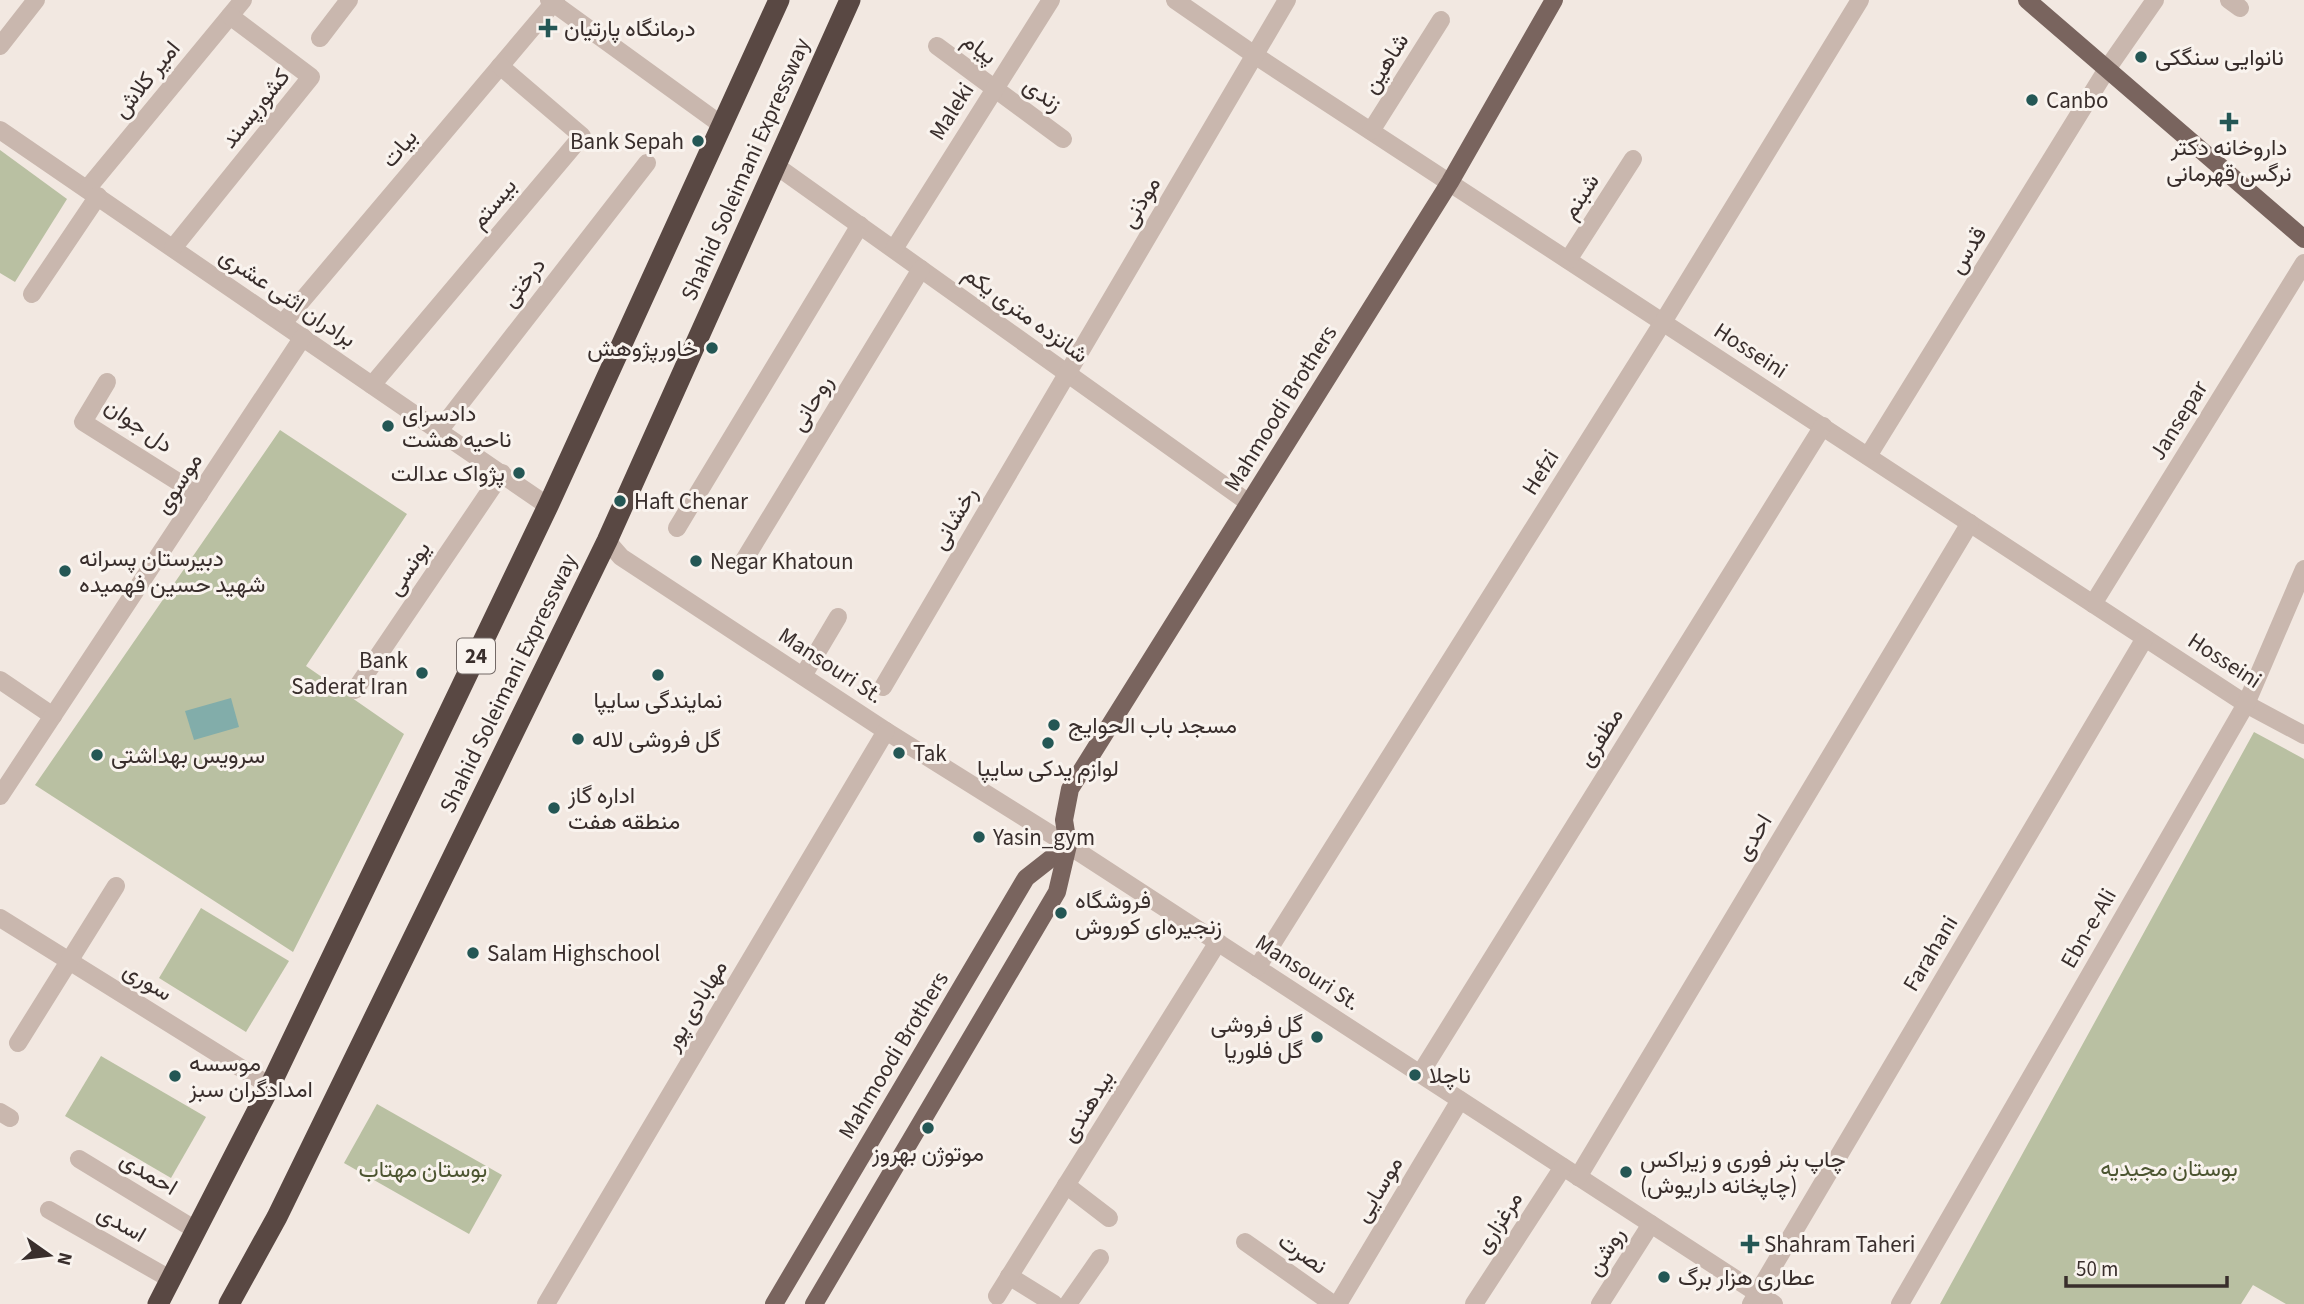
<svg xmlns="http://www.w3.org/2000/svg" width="2304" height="1304" font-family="'Source Sans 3',Vazirmatn,sans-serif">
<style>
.green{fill:#b9c0a2}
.water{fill:#82adaa}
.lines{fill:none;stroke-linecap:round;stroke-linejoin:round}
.minor{stroke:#c9b7ae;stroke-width:18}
.major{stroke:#79645e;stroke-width:18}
.highway{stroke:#594843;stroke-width:21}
.poi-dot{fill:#245755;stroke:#f9f3ee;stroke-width:2.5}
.labels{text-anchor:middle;stroke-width:6;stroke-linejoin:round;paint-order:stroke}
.shield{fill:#f9f3ee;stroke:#736966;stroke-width:2}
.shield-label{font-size:21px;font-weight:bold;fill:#392e2c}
.poi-label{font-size:23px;fill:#392e2c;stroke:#f9f3ee;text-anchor:start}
.street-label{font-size:23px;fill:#392e2c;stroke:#f9f3ee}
.park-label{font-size:23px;fill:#4c5531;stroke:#f9f3ee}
</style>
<rect width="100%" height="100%" fill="#f2e8e1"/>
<!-- green -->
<g class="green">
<path d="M0,150l67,49 -52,83 -15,-9z"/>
<path d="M280,430l127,84 -101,152 98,68 -111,218 -258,-167z"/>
<path d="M2254,732l50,27v545h-18l-33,-19 -12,19h-301z"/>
<path d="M201,908l88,53 -43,71 -87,-54z"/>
<path d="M101,1056l105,61 -35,61 -106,-62z"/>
<path d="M377,1104l125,71 -33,59 -125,-71z"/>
</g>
<!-- water -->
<path class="water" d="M231,698l8,29 -45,13 -9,-29z"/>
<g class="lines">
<!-- minor -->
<g class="minor">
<path d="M549,0l174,126"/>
<path d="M1175,0l81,56 990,648 58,31"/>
<path d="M2229,0l11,8"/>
<path d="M320,38l29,-38"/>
<path d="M0,46l36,-46"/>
<path d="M937,46l126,93"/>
<path d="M0,130l548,376"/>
<path d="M1371,131l70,-111"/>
<path d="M775,165l474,338"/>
<path d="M87,189l156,-189"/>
<path d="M173,248l138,-171 -81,-61"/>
<path d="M894,249l157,-249"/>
<path d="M1568,260l65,-101"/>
<path d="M32,294l66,-98"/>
<path d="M283,323l273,-323"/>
<path d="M107,382l-24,40 116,73"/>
<path d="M372,385l210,-249 -82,-70"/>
<path d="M439,431l208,-268"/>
<path d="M1868,456l239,-387 48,-69"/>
<path d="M677,528l183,-303"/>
<path d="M607,541l14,16 265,174 182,114 706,459"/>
<path d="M743,562l178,-293"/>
<path d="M2093,604l211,-341"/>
<path d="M803,676l35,-59"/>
<path d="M0,680l53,36"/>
<path d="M883,687l404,-687"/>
<path d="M355,690l147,-217"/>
<path d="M0,796l303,-459"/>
<path d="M0,918l270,168"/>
<path d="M1257,968l406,-646 197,-322"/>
<path d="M18,1043l98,-157"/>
<path d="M1420,1074l403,-648"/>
<path d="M0,1112l10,6"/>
<path d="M79,1159l115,70"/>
<path d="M1578,1177l392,-654"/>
<path d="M1066,1185l43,33"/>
<path d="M49,1210l121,69"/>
<path d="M1245,1242l88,62"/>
<path d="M1009,1276l45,28"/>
<path d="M997,1296l221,-354"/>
<path d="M546,1304l340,-573"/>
<path d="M1068,1304l32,-46"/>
<path d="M1338,1304l122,-204"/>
<path d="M1474,1304l89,-137"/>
<path d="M1600,1304l51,-80"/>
<path d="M1751,1304l394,-666"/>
<path d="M1900,1304l346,-600 58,-135"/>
</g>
<!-- major -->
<g class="major">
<path d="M2027,0l277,239"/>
<path d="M774,1304l252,-426 42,-33"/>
<path d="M814,1304l243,-412 11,-47 -4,-25 6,-31 380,-607 104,-182"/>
</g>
<!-- highway -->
<g class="highway">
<path d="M158,1304l112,-218 278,-580 231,-506"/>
<path d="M229,1304l48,-87 330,-676 243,-541"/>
</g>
</g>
<!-- markers -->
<g class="poi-dot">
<path d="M544.5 17.5h7v7h7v7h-7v7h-7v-7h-7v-7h7z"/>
<circle cx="2141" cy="57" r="7"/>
<circle cx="2032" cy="100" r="7"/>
<path d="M2225.5 111.5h7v7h7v7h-7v7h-7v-7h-7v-7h7z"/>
<circle cx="698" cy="141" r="7"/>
<circle cx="712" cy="348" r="7"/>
<circle cx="388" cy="426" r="7"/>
<circle cx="519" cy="473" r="7"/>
<circle cx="620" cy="501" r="7"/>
<circle cx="696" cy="561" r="7"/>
<circle cx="65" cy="571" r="7"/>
<circle cx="422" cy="673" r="7"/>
<circle cx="658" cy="675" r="7"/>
<circle cx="1054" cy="725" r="7"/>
<circle cx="578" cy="739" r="7"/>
<circle cx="1048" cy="743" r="7"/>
<circle cx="899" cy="753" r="7"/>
<circle cx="97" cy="755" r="7"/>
<circle cx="554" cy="808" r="7"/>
<circle cx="979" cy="837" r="7"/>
<circle cx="1061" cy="913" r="7"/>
<circle cx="473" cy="953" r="7"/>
<circle cx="1317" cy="1037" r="7"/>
<circle cx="1415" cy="1075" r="7"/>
<circle cx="175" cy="1076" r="7"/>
<circle cx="928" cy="1128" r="7"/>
<circle cx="1626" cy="1172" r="7"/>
<path d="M1746.5 1233.5h7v7h7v7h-7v7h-7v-7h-7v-7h7z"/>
<circle cx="1664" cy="1277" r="7"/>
</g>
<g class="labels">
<!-- shield labels -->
<rect class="shield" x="457" y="638.5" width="38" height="35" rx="5"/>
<g class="shield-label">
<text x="476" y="663">24</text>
</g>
<!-- poi labels -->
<g class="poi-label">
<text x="564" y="36">درمانگاه پارتیان</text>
<text x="2155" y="65">نانوایی سنگکی</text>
<text x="2046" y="108">Canbo</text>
<text x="684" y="149" text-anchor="end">Bank Sepah</text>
<text x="2229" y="155" text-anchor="middle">داروخانه دکتر<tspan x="2229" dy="26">نرگس قهرمانی</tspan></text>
<text x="698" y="356" text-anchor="end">خاورپژوهش</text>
<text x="402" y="421">دادسرای<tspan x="402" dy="26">ناحیه هشت</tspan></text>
<text x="505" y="481" text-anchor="end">پژواک عدالت</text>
<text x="634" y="509">Haft Chenar</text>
<text x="79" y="566">دبیرستان پسرانه<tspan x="79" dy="26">شهید حسین فهمیده</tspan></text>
<text x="710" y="569">Negar Khatoun</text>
<text x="408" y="668" text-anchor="end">Bank<tspan x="408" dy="26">Saderat Iran</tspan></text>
<text x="658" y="708" text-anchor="middle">نمایندگی سایپا</text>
<text x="1068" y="733">مسجد باب الحوایج</text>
<text x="592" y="747">گل فروشی لاله</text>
<text x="913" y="761">Tak</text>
<text x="111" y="763">سرویس بهداشتی</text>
<text x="1048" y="776" text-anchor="middle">لوازم یدکی سایپا</text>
<text x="568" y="803">اداره گاز<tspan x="568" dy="26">منطقه هفت</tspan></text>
<text x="993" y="845">Yasin_gym</text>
<text x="1075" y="908">فروشگاه<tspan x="1075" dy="26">زنجیره‌ای کوروش</tspan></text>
<text x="487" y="961">Salam Highschool</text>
<text x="1303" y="1032" text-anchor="end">گل فروشی<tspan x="1303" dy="26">گل فلوریا</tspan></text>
<text x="189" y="1071">موسسه<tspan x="189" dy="26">امدادگران سبز</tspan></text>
<text x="1429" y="1083">ناچلا</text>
<text x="928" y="1161" text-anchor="middle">موتوژن بهروز</text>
<text x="1640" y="1167">چاپ بنر فوری و زیراکس<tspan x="1640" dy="26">(چاپخانه داریوش)</tspan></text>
<text x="1764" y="1252">Shahram Taheri</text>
<text x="1678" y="1285">عطاری هزار برگ</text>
</g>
<!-- street labels -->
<g class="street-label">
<text transform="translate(980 48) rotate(37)" y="8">پیام</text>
<text transform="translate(1385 63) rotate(-58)" y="8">شاهین</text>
<text transform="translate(146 79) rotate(-51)" y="8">امیر کلاش</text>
<text transform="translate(1043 94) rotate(36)" y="8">زندی</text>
<text transform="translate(255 108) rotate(-51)" y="8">کشورپسند</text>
<text transform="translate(951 111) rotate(-58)" y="8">Maleki</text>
<text transform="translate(399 148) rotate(-50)" y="8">بیات</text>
<text transform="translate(745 169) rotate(-66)" y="8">Shahid Soleimani Expressway</text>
<text transform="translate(1580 196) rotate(-57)" y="8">شبنم</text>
<text transform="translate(1140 202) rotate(-59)" y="8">موذنی</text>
<text transform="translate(493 203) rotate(-50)" y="8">بیستم</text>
<text transform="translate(1967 250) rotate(-58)" y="8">قدس</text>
<text transform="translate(523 282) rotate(-52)" y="8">درختی</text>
<text transform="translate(288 297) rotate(34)" y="8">برادران اثنی عشری</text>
<text transform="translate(1026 314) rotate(36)" y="8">شانزده متری یکم</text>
<text transform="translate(1751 350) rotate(33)" y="8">Hosseini</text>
<text transform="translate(811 403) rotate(-59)" y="8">روحانی</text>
<text transform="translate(1280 408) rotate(-58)" y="8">Mahmoodi Brothers</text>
<text transform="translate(2178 420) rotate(-58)" y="8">Jansepar</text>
<text transform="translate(139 425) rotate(35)" y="8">دل جوان</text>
<text transform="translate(1540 472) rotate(-58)" y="8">Hefzi</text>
<text transform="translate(178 483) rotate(-57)" y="8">موسوی</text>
<text transform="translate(954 518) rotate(-60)" y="8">رخشانی</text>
<text transform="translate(408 568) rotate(-56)" y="8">یونسی</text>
<text transform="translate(2225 660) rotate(33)" y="8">Hosseini</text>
<text transform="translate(831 665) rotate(33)" y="8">Mansouri St.</text>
<text transform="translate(508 683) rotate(-64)" y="8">Shahid Soleimani Expressway</text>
<text transform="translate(1600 737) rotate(-58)" y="8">مظفری</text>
<text transform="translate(1753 837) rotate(-59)" y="8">احدی</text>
<text transform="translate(2088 928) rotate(-60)" y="8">Ebn-e-Ali</text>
<text transform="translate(1930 953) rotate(-59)" y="8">Farahani</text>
<text transform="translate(1308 972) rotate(33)" y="8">Mansouri St.</text>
<text transform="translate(148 981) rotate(32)" y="8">سوری</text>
<text transform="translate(695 1005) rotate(-59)" y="8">مهابادی پور</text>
<text transform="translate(893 1055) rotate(-59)" y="8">Mahmoodi Brothers</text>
<text transform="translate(1087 1106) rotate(-58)" y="8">بیدهندی</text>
<text transform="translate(149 1173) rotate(31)" y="8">احمدی</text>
<text transform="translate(1378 1189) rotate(-59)" y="8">موسایی</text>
<text transform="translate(1498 1222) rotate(-57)" y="8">مرغزاری</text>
<text transform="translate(122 1223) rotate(30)" y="8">اسدی</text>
<text transform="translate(1605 1251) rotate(-58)" y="8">روشن</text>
<text transform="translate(1303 1253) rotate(35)" y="8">نصرت</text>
</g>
<!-- park labels -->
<g class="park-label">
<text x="2169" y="1176">بوستان مجیدیه</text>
<text x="423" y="1177">بوستان مهتاب</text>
</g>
</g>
<!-- north arrow -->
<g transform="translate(49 1255) rotate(104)" stroke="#f9f3ee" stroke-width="5" paint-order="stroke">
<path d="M0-5L12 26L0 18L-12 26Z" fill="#392e2c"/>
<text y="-10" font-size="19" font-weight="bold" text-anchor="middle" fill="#392e2c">N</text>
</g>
<!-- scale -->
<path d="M2066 1276v10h161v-10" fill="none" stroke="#392e2c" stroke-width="3.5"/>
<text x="2076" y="1276" font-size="21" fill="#392e2c" stroke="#f9f3ee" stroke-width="5" paint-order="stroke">50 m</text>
</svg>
